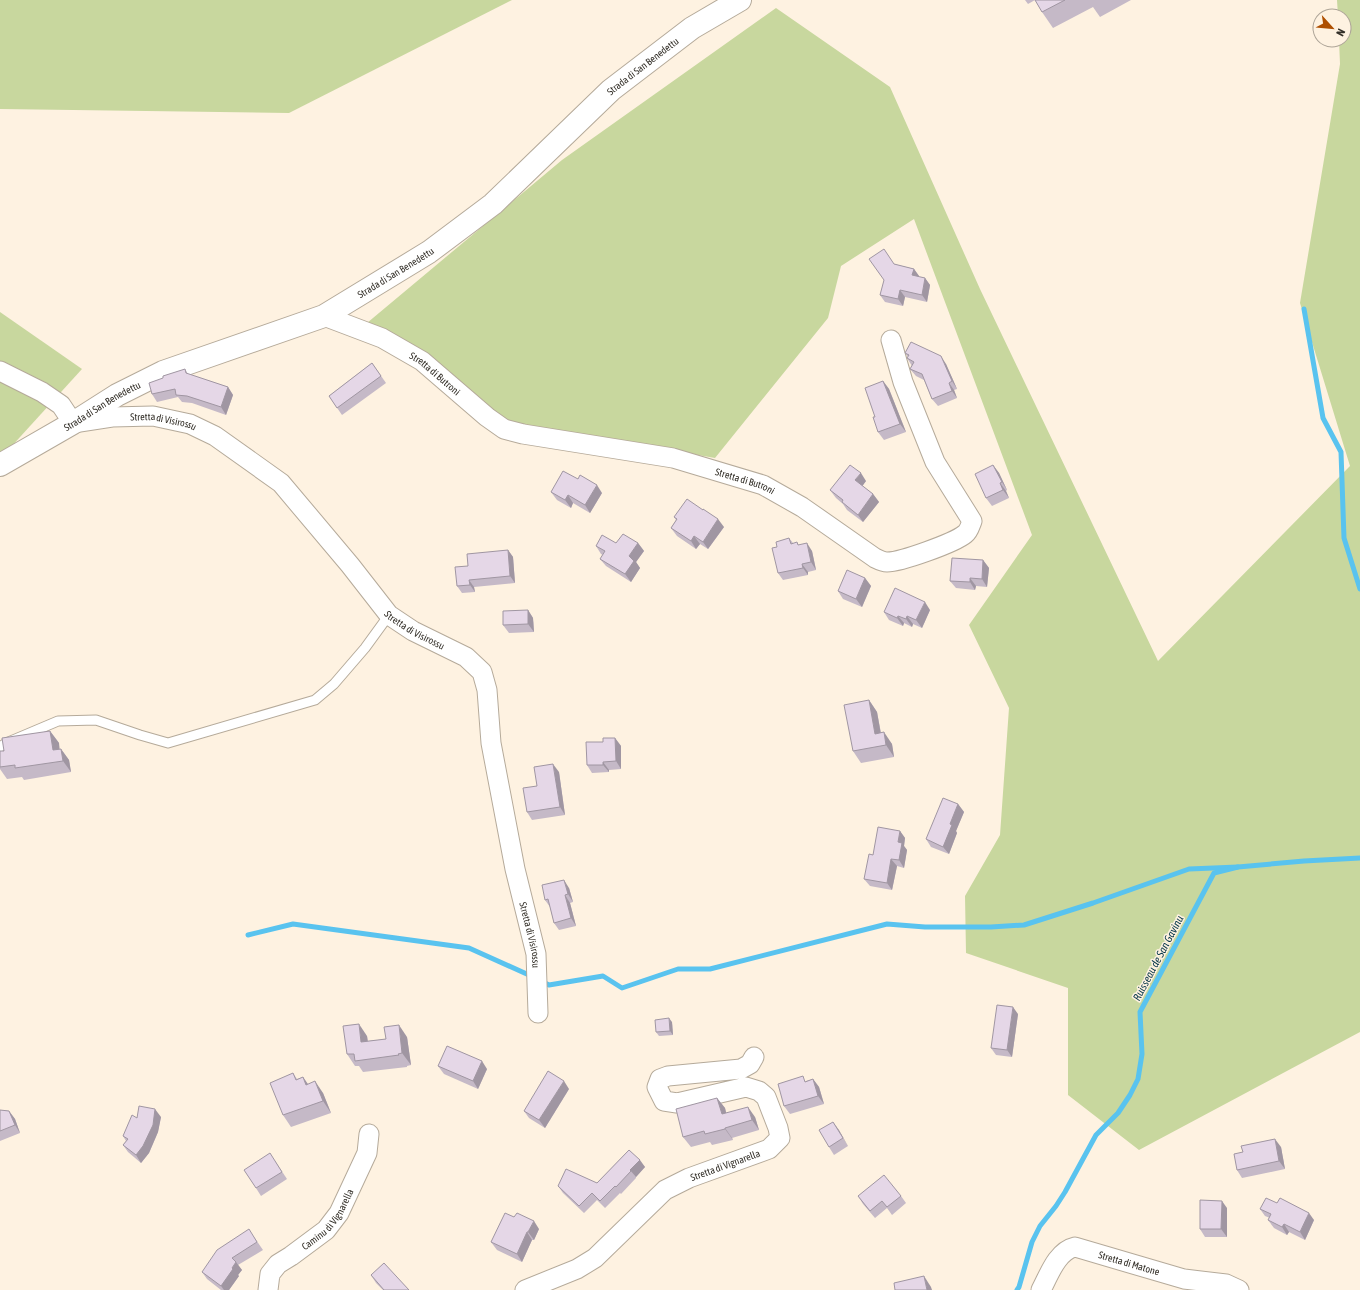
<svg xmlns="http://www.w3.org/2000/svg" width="1360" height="1290" font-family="'Asap Condensed',sans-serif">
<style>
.green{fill:#c8d79e}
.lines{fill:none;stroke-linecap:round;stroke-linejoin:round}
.stream{stroke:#59c3ef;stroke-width:5}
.service-casing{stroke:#b5aa9a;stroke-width:11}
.minor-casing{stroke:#b5aa9a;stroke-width:21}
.tertiary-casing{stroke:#b5aa9a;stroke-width:24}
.service{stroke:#fff;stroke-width:9}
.minor{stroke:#fff;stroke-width:19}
.tertiary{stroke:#fff;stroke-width:22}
.wall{fill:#c5b9c7}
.shaded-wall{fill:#a096a2}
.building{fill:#e5d7e7;stroke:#a096a2}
.labels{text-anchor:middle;stroke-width:3;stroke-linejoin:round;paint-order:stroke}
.street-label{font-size:10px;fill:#332f28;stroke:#fef2e1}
.water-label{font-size:11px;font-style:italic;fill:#063749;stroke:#fef2e1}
</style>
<rect width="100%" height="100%" fill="#fef2e1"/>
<!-- green -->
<g class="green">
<path d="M0,0h512l-223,113 -289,-4z"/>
<path d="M1337,0h23v1032l-221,118 -71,-55v-107l-102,-35 -1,-57 35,-61 9,-127 -40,-83 63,-90 -118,-316 -73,47 -13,52 -113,140 -211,-37 -137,-98 195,-163 214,-152 114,79 90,202 178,372 192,-195 -50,-163 40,-239 -1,-24h5v-24h-6z"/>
<path d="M0,312l82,57 -82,90z"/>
</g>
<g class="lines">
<!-- stream -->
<g class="stream">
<path d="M1304,309l19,109 18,34 3,86 16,51"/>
<path d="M248,935l45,-11 176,24 60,27"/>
<path d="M545,983l4,2 54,-9 19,12 56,-19h32l177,-45 38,3h66l33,-2 69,-22 96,-34 49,-2"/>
<path d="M1017,1290l2,-3 13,-45 8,-16 16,-20 9,-14 31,-57 22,-22 12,-18 8,-16 4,-25 -2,-42 74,-139 24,-6 66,-6 56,-3"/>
</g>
<!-- service casing -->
<g class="service-casing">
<path id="service" d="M0,747l6,-4 52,-22 38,-1 44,15 28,8 147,-43 19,-16 31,-36 24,-33"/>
</g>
<!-- minor casing -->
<g class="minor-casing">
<g id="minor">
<path id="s1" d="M324,316l58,22 40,23 65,56 17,12 19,5 150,24 90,27 39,22 73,51c4,2 8,4 12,4 14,0 67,-19 78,-28 4,-3 5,-8 7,-13l-37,-59 -32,-80 -12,-42"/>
<path id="s2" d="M0,371l42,21 19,13 12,18 39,-6 41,-1 37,8 25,12 66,47 69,82 39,50 24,16 53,26 16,15 5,18 4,53 24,126 21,85 2,59"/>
<path id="s3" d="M268,1290l2,-16 8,-10 13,-8 35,-26 13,-17 28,-60 2,-19"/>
<path id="s4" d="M525,1290l52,-21 18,-11 70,-68 24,-12 80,-29 11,-11 -2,-10 -12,-31 -7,-6 -13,-4 -69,16 -13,-2 -7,-14 3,-8 8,-3 73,-7 9,-5 4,-7"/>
<path id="s5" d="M1041,1290c8,-15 16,-39 34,-43l109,32 42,5 13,6"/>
</g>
</g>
<!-- tertiary casing -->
<g class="tertiary-casing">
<g id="tertiary">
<path id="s6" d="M0,465l73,-42 44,-28 46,-23 161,-56 105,-64 64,-48 118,-114 81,-62 48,-28"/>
</g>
</g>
<!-- service -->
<use href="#service" class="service"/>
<!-- minor -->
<use href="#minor" class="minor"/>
<!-- tertiary -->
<use href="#tertiary" class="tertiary"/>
</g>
<!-- wall -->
<g class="wall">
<path d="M1025,0h10l-7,4z"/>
<path d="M1035,0h96l-31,17 -7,-10 -40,21 -11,-16z"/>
<path d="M894,264l20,5 5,7v1l6,1 5,7 -3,17 -22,-5 -2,9 -18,-4 -5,-7z"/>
<path d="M905,353l41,11 11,25 -3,1 3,8 -19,8 -6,-7 -8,-19 -8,-4 -6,-7 2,-3 -5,-8 1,-1z"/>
<path d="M372,363l14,20 -44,32 -13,-19z"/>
<path d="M185,369l3,5 40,13 5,8 -7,20 -34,-12 -10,-1 -4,-5 -21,5 -5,-8z"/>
<path d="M883,381l6,8 17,43 -22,8 -6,-8z"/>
<path d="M993,465l6,8 8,17 -1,1 3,7 -17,8 -6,-8z"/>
<path d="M866,481l-4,5 11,8 6,8 -16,20 -16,-12 -4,-6 -7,-6 -6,-8z"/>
<path d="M551,492l51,1 -12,20 -17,-10 -2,5 -14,-8z"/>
<path d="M674,517l50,10 -16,22 -8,-5 -4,5 -19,-13 -6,-8 5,-8z"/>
<path d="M789,538l4,5 6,2 13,6 4,19 -8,2v3l-25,5 -5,-7 -1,-26z"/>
<path d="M616,543h22l6,8 -8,11 4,6 -9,14 -25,-16 -6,-7 3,-4 -2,-1 -5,-8z"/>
<path d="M508,550l5,7 2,26 -41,4 1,5 -13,1 -5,-7 11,-20z"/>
<path d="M983,560l6,8 -2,19 -11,-1 -1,4 -19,-2 -6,-7z"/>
<path d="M865,578l6,8 -9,21 -19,-8 -5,-8z"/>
<path d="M528,610l5,8 1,14 -25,1 -6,-8z"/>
<path d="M930,610l-8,18 -9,-4 -1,3 -8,-4 -1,3 -14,-6 -5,-8z"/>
<path d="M869,700l8,12 4,21 11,11 2,13 -33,6 -8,-12z"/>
<path d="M50,731l9,12v6h2l8,11 2,12 -47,8 -2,-3 -15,2 -7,-10v-18h4z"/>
<path d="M615,738l6,8v23l-12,1v2l-17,1 -5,-8 16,-23z"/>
<path d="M559,772l6,43 -33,5 -5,-8 10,-26z"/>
<path d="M958,804l6,8 -8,19 1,2 -8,21 -18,-7 -5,-8z"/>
<path d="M900,831l5,7 -1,8 3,4 -3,18 -7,-2 -5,24 -22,-4 -6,-7 9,-24z"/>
<path d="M569,888l4,14 -3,1 6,23 -17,4 -5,-7 -4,-16 -5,-7z"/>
<path d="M1018,1014l-6,43 -16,-2 -5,-7z"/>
<path d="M672,1022l1,13 -14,1 -3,-4z"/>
<path d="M367,1036l1,5 39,-4 4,28 -4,1v1l-44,5 -4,-6h-4l-8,-12z"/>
<path d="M438,1066l49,3 -9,20 -34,-15z"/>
<path d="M293,1073l4,6 6,-2 5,7 15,9 8,20 -40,14 -8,-12z"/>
<path d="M813,1079l6,8 5,17 -34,10 -6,-8 22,-25z"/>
<path d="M569,1089l-24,39 -16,-10 -5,-7z"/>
<path d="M717,1098l8,10 1,5 29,4 4,13 -27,8 1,2 -21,5 -2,-3 -19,5 -8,-10z"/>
<path d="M0,1110l9,1 6,8 5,14 -20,8z"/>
<path d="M161,1117l-3,15 -9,21 -8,10 -13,-11 -5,-7 3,-4 -3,-5 14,-18z"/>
<path d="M833,1122l15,24 -14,9 -5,-8z"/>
<path d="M1281,1147l4,22 -43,9 -5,-8 6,-18z"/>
<path d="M629,1150l16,17 -9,10v1l-15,16 -1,-1 -15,15 -8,-8 -13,13 -21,-20 -5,-7 39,-3z"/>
<path d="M275,1161l12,18 -26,17 -5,-8z"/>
<path d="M858,1196h43l5,7 -14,12 -5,-7 -12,10 -12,-14z"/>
<path d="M1277,1203l37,17 -9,20 -16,-8 -2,3 -13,-7 -6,-8 2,-2 -5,-2 -5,-7z"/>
<path d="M1227,1208v29h-22l-5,-8z"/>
<path d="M539,1229l-5,11h-2l-10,22 -25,-12 -6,-8z"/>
<path d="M254,1237l9,13 -25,15 4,5 -4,5 1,1 -10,14h-8l-14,-11 -5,-7z"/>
<path d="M371,1275l38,15h-26l-7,-7z"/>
</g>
<!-- shaded-wall -->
<g class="shaded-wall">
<path d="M914,269l5,7 -2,6 -5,-7z"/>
<path d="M925,278l5,7 -3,17 -5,-7z"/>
<path d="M900,290l5,7 -2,9 -5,-7z"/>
<path d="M941,356l5,8 11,25 -5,-8z"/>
<path d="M883,381l6,8 17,43 -6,-8z"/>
<path d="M949,383l5,7 3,8 -5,-7z"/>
<path d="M228,387l5,8 -7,20 -5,-8z"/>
<path d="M993,465l6,8 8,17 -5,-8z"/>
<path d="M861,473l5,8 -5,7 -6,-8z"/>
<path d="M1000,483l6,8 3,7 -6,-8z"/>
<path d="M597,485l5,8 -12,20 -5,-8z"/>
<path d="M873,494l6,8 -16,20 -5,-7z"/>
<path d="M568,495l5,8 -2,5 -6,-8z"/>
<path d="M718,519l6,8 -16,22 -5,-7z"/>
<path d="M694,536l6,8 -4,5 -5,-8z"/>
<path d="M638,543l6,8 -8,11 4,6 -9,14 -6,-8 4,-18z"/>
<path d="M807,543l5,8 4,19 -5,-8z"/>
<path d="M508,550l5,7 2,26 -5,-7z"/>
<path d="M983,560l6,8 -2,19 -5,-8z"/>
<path d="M802,564l6,8v3l-5,-7z"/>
<path d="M865,578l6,8 -9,21 -6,-8z"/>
<path d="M970,578l6,8 -1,4 -5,-8z"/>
<path d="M469,580l5,7 1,5 -5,-7z"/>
<path d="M925,602l5,8 -8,18 -6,-8z"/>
<path d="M528,610l5,8 1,14 -6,-8z"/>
<path d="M898,616l6,7 -1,3 -6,-8z"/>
<path d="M907,616l6,8 -1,3 -6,-8z"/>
<path d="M869,700l8,12 6,34 -8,-12z"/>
<path d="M50,731l9,12 2,19 -8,-12z"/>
<path d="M884,732l8,12 2,13 -8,-12z"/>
<path d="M615,738l6,8v23l-5,-8z"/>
<path d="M61,749l8,11 2,12 -8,-11z"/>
<path d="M603,762l6,8v2l-6,-7z"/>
<path d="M553,764l6,8 6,43 -5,-8z"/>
<path d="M958,804l6,8 -8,19 1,2 -8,21 -6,-7 7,-23z"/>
<path d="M900,831l5,7 -1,8 3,4 -3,18 -5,-8 -1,-18z"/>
<path d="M891,859l6,7 -5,24 -5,-7z"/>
<path d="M564,880l5,8 4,14 -5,-8z"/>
<path d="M565,895l5,8 6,23 -5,-8z"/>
<path d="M1013,1007l5,7 -6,43 -5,-7z"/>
<path d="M669,1018l3,4 1,13 -3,-4z"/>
<path d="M359,1024l8,12 2,18 -8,-12z"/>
<path d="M399,1025l8,12 4,28 -9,-12z"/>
<path d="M482,1061l5,8 -9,20 -5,-8z"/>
<path d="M303,1077l8,12 -5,-4z"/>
<path d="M813,1079l6,8 5,17 -6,-8z"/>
<path d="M315,1081l8,12 8,20 -8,-12z"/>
<path d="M564,1081l5,8 -24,39 -6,-8z"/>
<path d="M717,1098l8,10 4,17 -7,-11z"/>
<path d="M748,1107l7,10 4,13 -7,-10z"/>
<path d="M155,1109l6,8 -3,15 -9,21 -8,10 -5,-8z"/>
<path d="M9,1111l6,8 5,14 -5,-8z"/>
<path d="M833,1122l6,8 9,16z"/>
<path d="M725,1128l7,10 1,2 -8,-11z"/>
<path d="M1275,1139l6,8 4,22 -6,-8z"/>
<path d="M640,1160l5,7 -9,10 -6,-7z"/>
<path d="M1222,1201l5,7v29l-6,-8z"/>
<path d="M1309,1213l5,7 -9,20 -5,-8z"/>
<path d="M534,1221l5,8 -5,11 -6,-8z"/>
<path d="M1284,1224l5,8 -2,3 -5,-8z"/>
<path d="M527,1232l5,8 -10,22 -5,-8z"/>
<path d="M236,1262l6,8 -4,5 1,1 -10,14h-5l-3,-4z"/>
<path d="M924,1276l7,11 1,3h-5z"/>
</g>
<!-- building -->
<g class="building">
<path d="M1035,0h30l-23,12z"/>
<path d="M884,249l10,15 20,5 -2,6 13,3 -3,17 -22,-5 -2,9 -18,-4 4,-15 -15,-21z"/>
<path d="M911,342l30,14 11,25 -3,2 3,8 -20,8 -10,-25 -12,-5 4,-7 -7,-4 2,-3 -4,-2z"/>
<path d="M372,363l9,13 -44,32 -8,-12z"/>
<path d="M185,369l1,4 42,14 -7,20 -34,-11 -11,-1 -1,-6 -23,5 -3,-11 14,-5v-2z"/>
<path d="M883,381l17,43 -22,8 -5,-15h2l-10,-29z"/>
<path d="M850,465l11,8 -6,7 18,14 -15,21 -16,-13 1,-2 -13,-10z"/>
<path d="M993,465l9,17 -2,1 3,7 -17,8 -11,-24z"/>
<path d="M563,471l15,8 2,-4 17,10 -12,20 -17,-10 -3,5 -14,-8z"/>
<path d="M687,499l16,11v-1l15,10 -15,23 -9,-6 -3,5 -20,-13 6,-9 -3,-2z"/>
<path d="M623,534l15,9 -9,13 5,5 -9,13 -25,-15 5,-8 -9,-5 6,-11 14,8z"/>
<path d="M789,538l2,6 6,-2 1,3 9,-2 4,19 -9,2 1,4 -25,5 -6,-25 5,-1 -1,-5z"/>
<path d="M508,550l2,26 -41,4 1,5 -13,1 -2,-19 13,-1 -1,-12z"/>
<path d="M952,558l31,2 -1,19 -12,-1v4l-20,-1z"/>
<path d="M847,570l18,8 -9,21 -18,-8z"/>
<path d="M895,588l30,14 -9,18 -9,-4 -1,3 -8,-3 -1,2 -13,-6z"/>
<path d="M528,610v14l-25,1v-14z"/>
<path d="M869,700l6,34 9,-2 2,13 -33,6 -9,-46z"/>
<path d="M50,731l3,19 8,-1 2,12 -48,7v-3l-15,2v-16h4l-2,-13z"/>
<path d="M603,738h12l1,23 -13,1v3h-16l-1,-23h17z"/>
<path d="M553,764l7,43 -33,5 -4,-24 14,-2 -3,-19z"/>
<path d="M943,798l15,6 -8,20 2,1 -9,22 -17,-8z"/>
<path d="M878,827l22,4 -2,11 4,1 -3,17 -8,-1 -4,24 -23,-4 5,-25 4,1z"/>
<path d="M564,880l4,14 -3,1 6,23 -17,5 -6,-24 -3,1 -3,-15z"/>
<path d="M997,1005l16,2 -6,43 -16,-2z"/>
<path d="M669,1018l1,13 -14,1 -1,-12z"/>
<path d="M359,1024l2,18 25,-3 -2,-12 15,-2 3,28 -4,1 1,1 -44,6 -1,-7h-7l-4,-28z"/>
<path d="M447,1046l35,15 -9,20 -35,-15z"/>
<path d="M548,1071l16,10 -25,39 -15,-9z"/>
<path d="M293,1073l3,7 7,-3 3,8 9,-4 8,20 -40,14 -13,-32z"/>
<path d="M803,1076l2,6 8,-3 5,17 -34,10 -6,-22z"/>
<path d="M717,1098l5,16 26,-7 4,13 -27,8v1l-20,5 -1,-3 -21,6 -7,-28z"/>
<path d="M139,1106l16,3 -2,16 -10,21 -7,9 -13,-10 5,-6 -5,-3 9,-21 5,3z"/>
<path d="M0,1110l9,1 6,14 -15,6z"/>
<path d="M833,1122l10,16 -14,9 -10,-17z"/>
<path d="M1275,1139l4,22 -42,9 -3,-16 9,-2 -2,-6z"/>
<path d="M629,1150l11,10 -10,10 1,1 -15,16 -1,-1 -15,15 -8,-8 -13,13 -21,-20 8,-17 31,14z"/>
<path d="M270,1153l12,19 -26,16 -12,-18z"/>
<path d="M884,1175l17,21 -14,11 -5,-6 -12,10 -12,-15z"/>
<path d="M1266,1198l11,5 3,-5 29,15 -9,19 -16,-8 -2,3 -14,-7 3,-6 -11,-5z"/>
<path d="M1200,1200l22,1 -1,28h-21z"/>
<path d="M505,1213l9,4 3,-4 17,8 -6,11h-1l-10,22 -26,-12z"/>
<path d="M249,1229l8,13 -25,16 4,4 -4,6 1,1 -12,17 -19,-14 15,-22z"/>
<path d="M384,1263l25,27h-25l-13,-15z"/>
<path d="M924,1276l3,14h-32l-1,-7z"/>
</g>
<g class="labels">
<!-- street labels -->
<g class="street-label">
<text dy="4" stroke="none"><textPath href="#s6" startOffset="765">Strada di San Benedettu</textPath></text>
<text dy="4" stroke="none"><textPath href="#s6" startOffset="442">Strada di San Benedettu</textPath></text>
<text dy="4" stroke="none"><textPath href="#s1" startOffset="126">Stretta di Butroni</textPath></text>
<text dy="4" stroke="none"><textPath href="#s6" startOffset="118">Strada di San Benedettu</textPath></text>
<text dy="4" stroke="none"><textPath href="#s2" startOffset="183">Stretta di Visirossu</textPath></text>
<text dy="4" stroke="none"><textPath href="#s1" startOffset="462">Stretta di Butroni</textPath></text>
<text dy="4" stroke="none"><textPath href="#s2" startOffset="519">Stretta di Visirossu</textPath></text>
<text dy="4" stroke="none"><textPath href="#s2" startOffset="867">Stretta di Visirossu</textPath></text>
<text dy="4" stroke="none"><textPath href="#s4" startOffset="240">Stretta di Vignarella</textPath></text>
<text dy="4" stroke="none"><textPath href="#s3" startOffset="97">Caminu di Vignarella</textPath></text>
<text dy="4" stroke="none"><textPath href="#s5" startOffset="113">Stretta di Matone</textPath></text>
</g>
<!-- water labels -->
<g class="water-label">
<text transform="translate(1158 958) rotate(-62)" y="4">Ruisseau de San Gavinu</text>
</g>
</g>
<!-- north arrow -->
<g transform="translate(1332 28) rotate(117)"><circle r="19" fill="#fef2e1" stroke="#ada497"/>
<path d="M0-3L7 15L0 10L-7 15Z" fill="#ae4f00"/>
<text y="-6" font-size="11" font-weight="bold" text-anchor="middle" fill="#332f28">N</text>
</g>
</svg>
